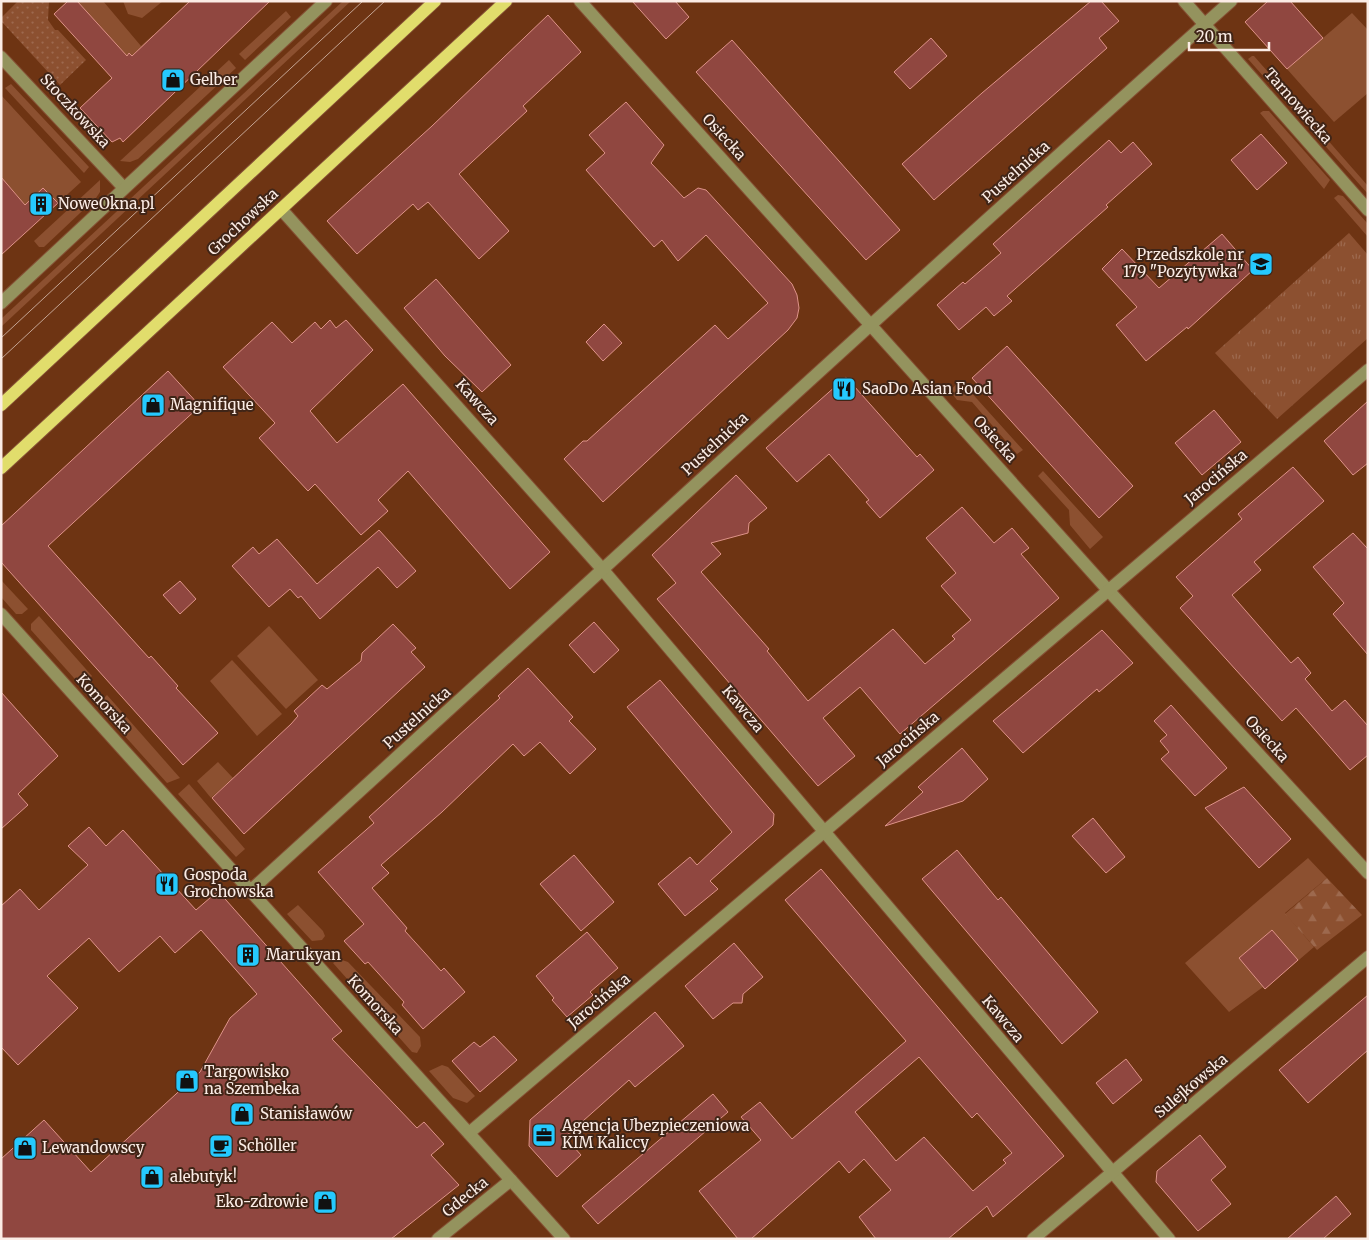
<svg xmlns="http://www.w3.org/2000/svg" width="1369" height="1240" font-family="Merriweather,serif">
<style>
.grass{fill:#8c5030}
.forest{fill:url(#forest-firs)}
.park{fill:url(#park-tufts)}
.garden{fill:url(#garden-dots)}
.building{fill:#904740;stroke:#de9389;fill-rule:evenodd}
.lines{fill:none;stroke-linecap:round;stroke-linejoin:round}
.minor-casing{stroke:#855135;stroke-width:14}
.major-casing{stroke:#855135;stroke-width:14}
.minor{stroke:#94935e;stroke-width:12}
.major{stroke:#e1dd6c;stroke-width:12}
.tram{stroke:#c4a493;stroke-width:1}
.labels{text-anchor:middle;stroke-width:4;stroke-linejoin:round;paint-order:stroke}
.poi-label{font-size:15px;fill:#fbece5;stroke:#402517;text-anchor:start}
.street-label{font-size:15px;fill:#fbece5;stroke:#402517}
</style>
<defs>
<pattern id="forest-firs" width="22" height="20" patternUnits="userSpaceOnUse" patternTransform="scale(1.25)"><rect width="22" height="20" fill="#8c5030"/><path d="M5 1l3.5 6h-7zM16 11l3.5 6h-7z" fill="#9d694e"/></pattern>
<pattern id="park-tufts" width="24" height="20" patternUnits="userSpaceOnUse" patternTransform="scale(1.25)"><rect width="24" height="20" fill="#8c5030"/><path d="M3 7l-1-3M5 7V3M7 7l1-3M15 17l-1-3M17 17v-4M19 17l1-3" fill="none" stroke="#9d694e"/></pattern>
<pattern id="garden-dots" width="8" height="8" patternUnits="userSpaceOnUse" patternTransform="scale(1.25)"><rect width="8" height="8" fill="#8c5030"/><path d="M2 2h.1M6 6h.1" fill="none" stroke="#9d694e" stroke-width="1.8" stroke-linecap="round"/></pattern>
</defs>
<rect width="100%" height="100%" fill="#6e3413"/>
<!-- grass -->
<g class="grass">
<path d="M76,1h27l38,45 12,-11 3,3 -20,22 -7,-7 -2,3z"/>
<path d="M123,1h40l-21,17 -14,-4z"/>
<path d="M343,1h8l-350,326v-8z"/>
<path d="M286,11l5,6 -46,43 -6,-6z"/>
<path d="M1352,13l16,17v63l-34,29 -47,-53z"/>
<path d="M1252,56h2l114,130v8l-120,-135z"/>
<path d="M229,60l7,8 -98,91 -8,3 -10,-1z"/>
<path d="M11,84l78,83 -5,6 -79,-85z"/>
<path d="M1,95l80,87 -23,21 -15,-15 -18,17 -24,-28z"/>
<path d="M1263,111h6l61,69 -6,9 -64,-76z"/>
<path d="M100,180v12l-4,6 -52,49h-5l-5,-6z"/>
<path d="M1338,195l5,1 25,28v13l-34,-39z"/>
<path d="M960,380l63,70 -6,4 -45,-52 -15,-2 -7,-9z"/>
<path d="M1043,471l60,66 -13,12 -20,-24 -1,-15 -31,-34z"/>
<path d="M1,580l27,29 -6,5h-6l-15,-17z"/>
<path d="M39,616l53,60 -10,11 -51,-57v-6z"/>
<path d="M269,626l49,54 -32,29 -49,-53z"/>
<path d="M232,660l50,54 -25,22 -47,-55z"/>
<path d="M107,695l73,83 -13,5 -70,-78z"/>
<path d="M218,762l15,16 -22,20 -14,-17z"/>
<path d="M189,784l56,65 -9,8 -58,-63z"/>
<path d="M1308,858l19,20 -42,35 29,34 -49,42 -2,-2 -34,25 -44,-49z"/>
<path d="M298,905l25,26 2,5 -3,4 -10,1 -25,-27z"/>
<path d="M339,959l9,3 72,75 1,9 -4,7 -5,-1 -79,-89z"/>
<path d="M442,1065l6,2 27,29 -8,7 -14,-5 -24,-27z"/>
</g>
<!-- forest -->
<path class="forest" d="M1327,878l35,37 -45,35 -32,-36z"/>
<!-- park -->
<path class="park" d="M1349,233l19,22v83l-91,81 -62,-66z"/>
<!-- garden -->
<path class="garden" d="M18,1h31l-1,19 7,10h3l28,30 -26,25 -59,-64v-3z"/>
<!-- building -->
<g class="building">
<path d="M68,1h9l50,55 2,-3 3,3 58,-55h80l-147,141 -3,-4 -8,4 -32,-34 32,-30 -58,-64z"/>
<path d="M632,1h43l14,16 -23,22z"/>
<path d="M1091,1h10l18,20 -20,17 8,10 -173,152 -32,-36 80,-71z"/>
<path d="M1268,1h22l33,37 -36,31 -42,-47z"/>
<path d="M548,15l33,37 -58,54 4,5 -68,63 50,57 -30,28 -51,-57 -10,8 -5,-6 -56,50 -30,-33 105,-95z"/>
<path d="M931,38l16,18 -37,33 -16,-17z"/>
<path d="M732,40l168,190 -34,30 -170,-188z"/>
<path d="M626,102l38,43 -13,18 33,35 14,-10 8,2 86,94 5,11 2,13 -2,10 -9,12 -185,172 -39,-43 19,-18h4l128,-116 13,14 40,-36 -62,-68 -28,26 -16,-21 -8,7 -68,-77 19,-17 -16,-18z"/>
<path d="M1261,134l26,29 -30,27 -26,-30z"/>
<path d="M1109,140l12,13 12,-11 19,22 -46,41 2,2 -101,89 5,5 -18,15 -8,-9 -27,23 -22,-25 26,-23 2,2 36,-31 -8,-9z"/>
<path d="M1,177l24,28 18,-17 15,15 -57,52z"/>
<path d="M1222,234l31,36 -65,59 -1,-2 -41,34 -30,-36 21,-18 -35,-38 20,-20 37,39z"/>
<path d="M436,279l75,86 -29,27 -37,-36 -41,-48z"/>
<path d="M330,320l6,8 10,-8 27,30 -63,61 27,32 66,-59 147,168 -40,37 -102,-118 -30,29 10,11 -27,24 -46,-51 -7,7 -49,-53 16,-15 -52,-56 49,-45 20,21 23,-21 6,7z"/>
<path d="M604,324l18,19 -19,18 -17,-19z"/>
<path d="M1007,346l126,140 -34,32 -127,-140z"/>
<path d="M168,371l32,35 -152,140 101,112 2,-2 27,30 -2,2 42,45 -35,32 -182,-203v-36z"/>
<path d="M846,377l71,80 3,-3 14,16 -54,48 -14,-16 3,-2 -40,-46 -32,28 -31,-34z"/>
<path d="M1368,401v62l-15,12 -29,-34z"/>
<path d="M1214,410l27,32 -39,33 -27,-32z"/>
<path d="M1293,467l31,34 -70,61 7,8 -29,25 59,68 7,-6 13,16 -6,6 27,32 13,-11 23,26v29l-18,15 -54,-62 -14,13 -102,-113 13,-12 -17,-19 66,-58 -4,-5z"/>
<path d="M736,475l31,33 -18,15 -1,10 -37,10 10,11 -20,18 68,77 -2,2 41,50 85,-72 32,35 30,-25 -3,-3 19,-16 -30,-34 15,-13 -30,-35 36,-31 32,36 18,-15 17,20 -8,6 38,44 -159,136 -40,-47 -37,31 32,38 -37,30 -161,-187 19,-16 -24,-28z"/>
<path d="M379,530l37,41 -19,17 -19,-21 -58,52 -19,-23 -3,2 -8,-9 -21,18 -37,-41 21,-19 6,7 18,-15 40,45z"/>
<path d="M1353,533l15,16v106l-35,-41 11,-11 -31,-36z"/>
<path d="M180,581l16,18 -16,15 -17,-19z"/>
<path d="M594,622l25,28 -25,23 -25,-28z"/>
<path d="M393,624l23,24 -5,4 14,15 -181,167 -32,-36 79,-74 7,-8 -4,-5 28,-26 5,4 34,-28 1,-8z"/>
<path d="M1102,630l31,33 -34,29 -2,-3 -74,64 -30,-32z"/>
<path d="M528,668l45,49 -4,4 27,28 -26,25 -30,-32 -16,14 -11,-12 -71,68 -61,53 8,8 -17,15 35,40 -2,3 19,21 17,19 3,-3 21,24 -42,37 -21,-24 2,-3 -17,-19 -19,-21 -3,2 -21,-23 20,-17 -46,-52 56,-49 -5,-6 131,-119 -2,-2z"/>
<path d="M660,680l114,134 -1,11 -63,56 8,8 -33,27 -27,-32 32,-27 7,8 35,-33 -105,-125z"/>
<path d="M1,692l57,64 -40,38 10,11 -27,24z"/>
<path d="M1171,705l56,63 -32,28 -34,-37 8,-7 -9,-11 7,-6 -13,-14z"/>
<path d="M962,748l26,31 -25,22 -78,25 38,-34 -5,-5z"/>
<path d="M1244,787l47,52 -32,29 -54,-60z"/>
<path d="M1093,818l32,39 -19,16 -34,-37z"/>
<path d="M89,827l17,19 17,-16 73,80 22,-19 124,140 -10,8 85,89 7,-6 20,22 -13,11 28,30 -68,54h-390v-80l43,-39 47,52 109,-100 30,-54 27,-24 -56,-64 -26,23 -15,-17 -41,36 -30,-34 -42,38 31,32 -60,57 -17,-18v-141l19,-17 19,21 49,-45 -20,-19z"/>
<path d="M957,850l41,50 3,-3 97,115 -36,32 -140,-165z"/>
<path d="M574,855l40,47 -33,29 -41,-47z"/>
<path d="M821,869l243,287 -71,61 -6,-11 -39,33h-72l-17,-22 32,-27 -27,-31 -15,14 -10,-12 -88,78h-13l-39,-48 62,-51 -20,-23 19,-15 32,37 114,-98 -121,-141zM919,1057l53,61 5,-5 35,40 -9,7 3,3 -33,28 -49,-54 -28,24 -41,-49z"/>
<path d="M1272,930l26,30 -33,29 -26,-31z"/>
<path d="M587,932l31,36 -28,24 3,3 -26,22 -15,-17 2,-2 -18,-22z"/>
<path d="M734,943l29,34 -20,17 -1,9h-9l-20,16 -28,-33z"/>
<path d="M1368,995v55l-60,53 -29,-33z"/>
<path d="M655,1012l29,34 -49,41 -6,-7 -64,57 16,18 -24,22 -28,-31 1,-26z"/>
<path d="M494,1036l23,24 -37,32 -28,-31 22,-19 6,5z"/>
<path d="M1126,1059l16,21 -29,24 -17,-21z"/>
<path d="M713,1094l15,18 -130,112 -16,-18z"/>
<path d="M1200,1135l26,32 -15,13 20,24 -33,27 -42,-49 1,-11z"/>
<path d="M1336,1196l15,18 -28,25h-36z"/>
</g>
<g class="lines">
<!-- minor casing -->
<g class="minor-casing">
<g id="minor">
<path d="M580,1l528,589 260,283"/>
<path d="M1184,1l184,209"/>
<path d="M1,57l123,131"/>
<path d="M281,209l322,361 566,669"/>
<path d="M1,303l325,-302"/>
<path d="M1,614l563,625"/>
<path d="M250,891c327,-297 651,-597 981,-890"/>
<path d="M469,1133l899,-763"/>
<path d="M438,1239l73,-59"/>
<path d="M1033,1239l335,-282"/>
</g>
</g>
<!-- major casing -->
<g class="major-casing">
<g id="major">
<path d="M1,405l434,-404"/>
<path d="M1,468l505,-467"/>
</g>
</g>
<!-- minor -->
<use href="#minor" class="minor"/>
<!-- major -->
<use href="#major" class="major"/>
<!-- tram -->
<g class="tram">
<path d="M1,338l362,-337"/>
<path d="M1,359l384,-358"/>
</g>
</g>
<!-- icons -->
<defs>
<g id="shop-square" transform="scale(1.25)"><rect x="-9" y="-9" width="18" height="18" rx="4" fill="#25c9fe" stroke="#402517"/><path d="M-5-2.5h2.3a2.7 3.5 0 0 1 5.4 0H5L5.5 6h-11ZM-1.5-2.5h3a1.5 2.3 0 0 0-3 0Z" fill="#111"/></g>
<g id="building-square" transform="scale(1.25)"><rect x="-9" y="-9" width="18" height="18" rx="4" fill="#25c9fe" stroke="#402517"/><path d="M-4-6H4V6H1V3H-1V6H-4ZM-2.5-4.3h1.7v1.8h-1.7ZM.8-4.3h1.7v1.8H.8ZM-2.5-1h1.7V.8h-1.7ZM.8-1h1.7V.8H.8Z" fill="#111"/></g>
<g id="school-square" transform="scale(1.25)"><rect x="-9" y="-9" width="18" height="18" rx="4" fill="#25c9fe" stroke="#402517"/><path d="M0-5L7-2L0 1L-7-2ZM-4 1L0 2.5L4 1V4Q0 6-4 4Z" fill="#111"/></g>
<g id="restaurant-square" transform="scale(1.25)"><rect x="-9" y="-9" width="18" height="18" rx="4" fill="#25c9fe" stroke="#402517"/><path d="M-5-6h1v4h1v-4h1v4h1v-4h1v5L-1.5 .5V6h-2V.5L-5-1ZM5-6V6H3V1.5H1.5Q1.5-4 5-6Z" fill="#111"/></g>
<g id="office-square" transform="scale(1.25)"><rect x="-9" y="-9" width="18" height="18" rx="4" fill="#25c9fe" stroke="#402517"/><path d="M-6-3h4V-5.5h4V-3h4V5H-6ZM-1-4.5V-3h2v-1.5ZM-6 0V1H6V0Z" fill="#111"/></g>
<g id="cafe-square" transform="scale(1.25)"><rect x="-9" y="-9" width="18" height="18" rx="4" fill="#25c9fe" stroke="#402517"/><path d="M-5.5-4.5H6V0H3Q3 3.5 0 3.5H-2.5Q-5.5 3.5-5.5 0ZM3-3.2v2h1.7v-2ZM-6 4.5H4V6H-6Z" fill="#111"/></g>
</defs>
<g fill-rule="evenodd">
<use href="#shop-square" x="173" y="80"/>
<use href="#building-square" x="41" y="204"/>
<use href="#school-square" x="1261" y="264"/>
<use href="#restaurant-square" x="844" y="389"/>
<use href="#shop-square" x="153" y="405"/>
<use href="#restaurant-square" x="167" y="884"/>
<use href="#building-square" x="248" y="955"/>
<use href="#shop-square" x="187" y="1081"/>
<use href="#shop-square" x="242" y="1114"/>
<use href="#office-square" x="544" y="1135"/>
<use href="#cafe-square" x="221" y="1146"/>
<use href="#shop-square" x="25" y="1148"/>
<use href="#shop-square" x="152" y="1177"/>
<use href="#shop-square" x="325" y="1202"/>
</g>
<g class="labels">
<!-- poi labels -->
<g class="poi-label">
<text x="190" y="85">Gelber</text>
<text x="58" y="209">NoweOkna.pl</text>
<text x="1244" y="260" text-anchor="end">Przedszkole nr<tspan x="1244" dy="17">179 "Pozytywka"</tspan></text>
<text x="862" y="394">SaoDo Asian Food</text>
<text x="170" y="410">Magnifique</text>
<text x="184" y="880">Gospoda<tspan x="184" dy="17">Grochowska</tspan></text>
<text x="266" y="960">Marukyan</text>
<text x="204" y="1077">Targowisko<tspan x="204" dy="17">na Szembeka</tspan></text>
<text x="260" y="1119">Stanisławów</text>
<text x="562" y="1131">Agencja Ubezpieczeniowa<tspan x="562" dy="17">KIM Kaliccy</tspan></text>
<text x="238" y="1151">Schöller</text>
<text x="42" y="1153">Lewandowscy</text>
<text x="170" y="1182">alebutyk!</text>
<text x="308" y="1207" text-anchor="end">Eko-zdrowie</text>
</g>
<!-- street labels -->
<g class="street-label">
<text transform="translate(1298 106) rotate(49)" y="5">Tarnowiecka</text>
<text transform="translate(75 111) rotate(47)" y="5">Stoczkowska</text>
<text transform="translate(724 137) rotate(48)" y="5">Osiecka</text>
<text transform="translate(1016 172) rotate(-42)" y="5">Pustelnicka</text>
<text transform="translate(243 222) rotate(-43)" y="5">Grochowska</text>
<text transform="translate(477 402) rotate(48)" y="5">Kawcza</text>
<text transform="translate(995 439) rotate(48)" y="5">Osiecka</text>
<text transform="translate(715 444) rotate(-43)" y="5">Pustelnicka</text>
<text transform="translate(1216 477) rotate(-40)" y="5">Jarocińska</text>
<text transform="translate(104 704) rotate(48)" y="5">Komorska</text>
<text transform="translate(743 709) rotate(50)" y="5">Kawcza</text>
<text transform="translate(417 718) rotate(-42)" y="5">Pustelnicka</text>
<text transform="translate(908 739) rotate(-40)" y="5">Jarocińska</text>
<text transform="translate(1267 739) rotate(48)" y="5">Osiecka</text>
<text transform="translate(599 1001) rotate(-40)" y="5">Jarocińska</text>
<text transform="translate(375 1005) rotate(48)" y="5">Komorska</text>
<text transform="translate(1003 1019) rotate(50)" y="5">Kawcza</text>
<text transform="translate(1191 1086) rotate(-40)" y="5">Sulejkowska</text>
<text transform="translate(465 1197) rotate(-39)" y="5">Gdecka</text>
</g>
</g>
<!-- border -->
<rect width="1369" height="1240" fill="none" stroke="#fbece5" stroke-width="5"/>
<!-- scale -->
<path d="M1189 42v8h80v-8" fill="none" stroke="#fbece5" stroke-width="2.5"/>
<text x="1196" y="42" font-size="15" fill="#fbece5" stroke="#402517" stroke-width="4" paint-order="stroke">20 m</text>
</svg>
